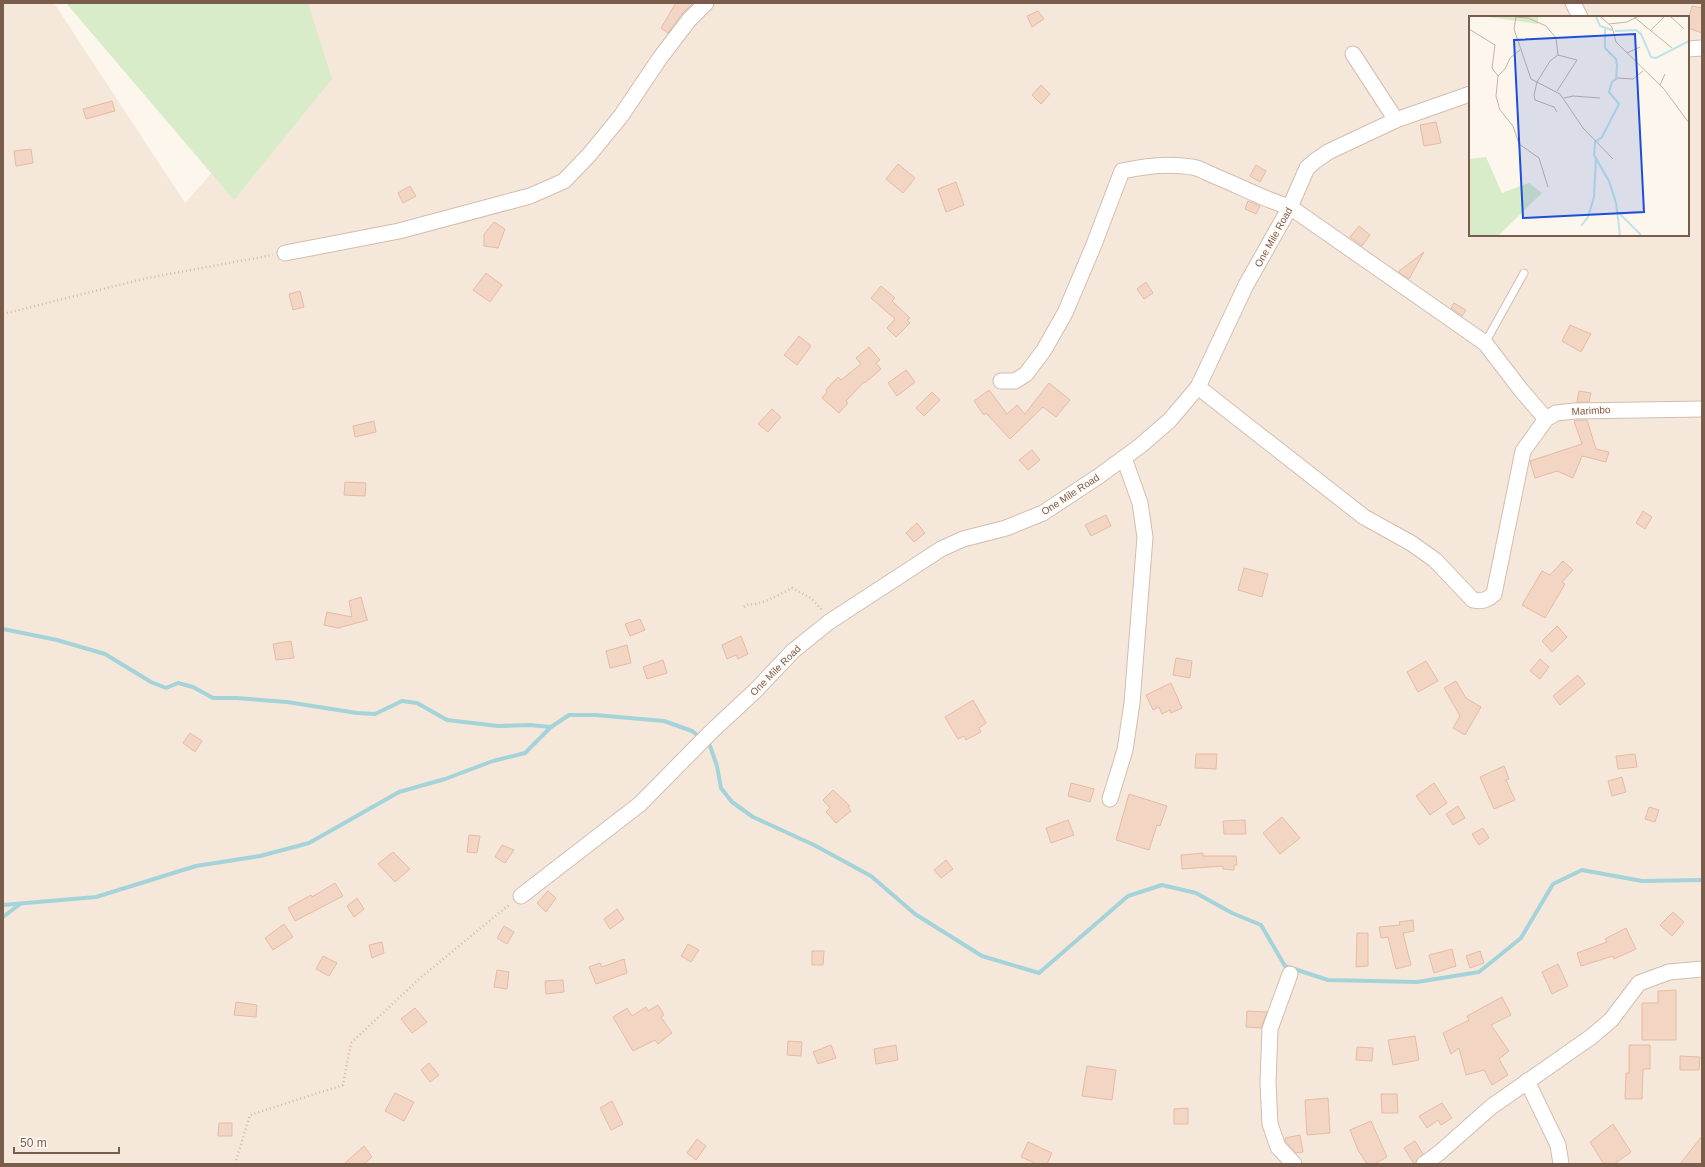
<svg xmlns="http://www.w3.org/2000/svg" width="1705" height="1167" font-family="Helvetica,sans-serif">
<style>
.residential{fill:#f5e8da;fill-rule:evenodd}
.green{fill:#d8ecc9}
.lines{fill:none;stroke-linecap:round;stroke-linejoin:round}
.stream{stroke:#a5d3da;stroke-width:4}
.building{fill:#f3d5c3;stroke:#e6bba3}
.lane-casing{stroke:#d1beb0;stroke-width:9}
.street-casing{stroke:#d1beb0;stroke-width:17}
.path{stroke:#d9b8a5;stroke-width:2.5;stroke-dasharray:1 3;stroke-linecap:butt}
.lane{stroke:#fff;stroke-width:7}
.street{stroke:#fff;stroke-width:15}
.labels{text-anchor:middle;stroke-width:3;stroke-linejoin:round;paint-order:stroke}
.street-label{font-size:10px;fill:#7a5c4d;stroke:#fffaf3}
.inset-river{fill:none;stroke:#bfe3e8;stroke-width:2}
.inset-road{fill:none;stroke:#c5b3a7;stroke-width:1}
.view{fill:#1d4ed8;fill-opacity:0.15;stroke:#1d4ed8;stroke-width:2}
.inset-edge{fill:none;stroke:#7a5c4d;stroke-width:2}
</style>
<rect width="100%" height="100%" fill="#fdf6ec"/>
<!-- residential -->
<path class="residential" d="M3,3h51l131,200 101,-114 -24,-86h1440v1161h-1699zM1470,17h218v218h-218z"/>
<!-- green -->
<path class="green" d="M66,3h242l24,76 -98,121z"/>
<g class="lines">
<!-- stream -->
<g class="stream">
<path d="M3,629l54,11 48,14 46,28 15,6 12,-5 15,4 20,11h23l51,4 70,11 18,1 27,-13 15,2 30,17 51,6 32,-1 21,2"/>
<path d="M706,743l4,3 7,20 4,22 11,14 21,15 61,28 57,31 44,38 67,42 57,17 89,-77 34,-11 34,8 36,20 29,12 24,41 43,14 89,2 62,-10 42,-34 32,-54 29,-14 60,11 60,-1"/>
<path d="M3,905l93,-8 100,-31 64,-10 49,-13 90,-51 46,-13 48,-18 32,-8 26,-26 18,-12h26l69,6 28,10 9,7"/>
<path d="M3,917l17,-13"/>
</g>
</g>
<!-- building -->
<g class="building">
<path d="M676,3h17l-11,11 -14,19 -7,-5z"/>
<path d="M1692,6l10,2v25l-14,-5v-7z"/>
<path d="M1038,11l6,8 -12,8 -5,-11z"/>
<path d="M1041,85l9,9 -9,10 -9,-9z"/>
<path d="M112,101l3,10 -29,8 -3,-10z"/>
<path d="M1436,122l5,21 -17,3 -4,-21z"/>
<path d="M31,149l2,14 -17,3 -2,-15z"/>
<path d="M898,164l17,14 -12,15 -17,-14z"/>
<path d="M1256,165l10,6 -6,11 -10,-6z"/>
<path d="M956,182l8,23 -18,7 -8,-23z"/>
<path d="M410,186l6,10 -13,7 -5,-10z"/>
<path d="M1248,201l12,5 -4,8 -11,-5z"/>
<path d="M494,222l11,7 -7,19 -14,-2v-12z"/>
<path d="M1359,226l11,9 -8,11 -12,-9z"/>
<path d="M1424,252l-15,27 -11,-7z"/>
<path d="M486,273l16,12 -12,17 -17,-12z"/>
<path d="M1146,282l7,11 -9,6 -7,-10z"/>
<path d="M881,286l14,12 -3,3 18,17 -3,2 3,3 -14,14 -9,-9 8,-9 -24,-21z"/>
<path d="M300,291l4,16 -11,3 -4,-16z"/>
<path d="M1454,303l12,7 -4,6 -11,-8z"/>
<path d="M1570,325l21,9 -10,18 -19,-11z"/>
<path d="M799,336l12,10 -14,19 -13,-10z"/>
<path d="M869,347l11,13 -4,3 5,6 -16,14 -1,-1 -18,19 2,2 -9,10 -17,-15 5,-6 -1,-2 12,-13 3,3 20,-16 -5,-6z"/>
<path d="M906,370l9,12 -18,14 -9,-13z"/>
<path d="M1049,383l21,17 -14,17 -13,-10 -33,32 -24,-26 -2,2 -10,-14 15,-11 18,24 10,-9 8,9z"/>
<path d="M1579,391l12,2 -2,9h-12z"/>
<path d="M932,392l8,8 -16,16 -8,-8z"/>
<path d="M772,409l9,8 -13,15 -10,-8z"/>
<path d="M1578,420h9l9,29 13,3 -3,10 -24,-6 -9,22 -16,-7 -22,7 -5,-17 52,-17 -8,-23z"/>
<path d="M374,421l2,11 -21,5 -2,-11z"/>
<path d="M1032,450l8,10 -12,10 -9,-10z"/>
<path d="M345,482l21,1 -1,13 -21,-1z"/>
<path d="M1643,511l9,6 -7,12 -9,-6z"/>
<path d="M1106,515l5,11 -20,10 -6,-11z"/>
<path d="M917,523l8,10 -11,9 -8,-9z"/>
<path d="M1563,561l10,9 -11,12 3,2 -20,34 -23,-13 20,-34 8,4z"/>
<path d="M1244,568l24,6 -6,23 -24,-7z"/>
<path d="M361,597l6,22 1,1 -30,8 -14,-3 3,-13 25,5 -3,-16z"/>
<path d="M640,619l5,11 -15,6 -5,-12z"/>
<path d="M1557,626l10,11 -15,15 -10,-11z"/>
<path d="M741,636l7,18 -10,5 -2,-4 -9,4 -5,-14z"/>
<path d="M291,641l3,17 -18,2 -3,-16z"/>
<path d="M627,645l4,18 -21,5 -4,-17z"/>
<path d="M1176,658l16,3 -2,17 -17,-3z"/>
<path d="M1540,659l9,8 -9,12 -10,-8z"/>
<path d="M663,660l4,13 -20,6 -4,-12z"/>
<path d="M1426,661l12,20 -20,11 -11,-20z"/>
<path d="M1578,675l7,9 -25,21 -7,-9z"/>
<path d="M1456,681l10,17 15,9 -16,28 -12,-7 7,-12 -16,-28z"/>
<path d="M1171,683l11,25 -11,5 -1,-3 -8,4 -3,-7 -6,3 -7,-15z"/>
<path d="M973,700l13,23 -7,5 2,4 -15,8 -2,-4 -6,3 -13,-22z"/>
<path d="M190,733l12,8 -7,11 -12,-9z"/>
<path d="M1196,754h21l-1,15 -21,-1z"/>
<path d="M1635,754l2,13 -19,2 -2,-13z"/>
<path d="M1504,766l5,13 -3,1 9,20 -21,9 -14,-32z"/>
<path d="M1622,777l4,15 -14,4 -4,-15z"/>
<path d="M1071,783l23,6 -4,13 -22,-6z"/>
<path d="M1434,783l13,20 -17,12 -14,-19z"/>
<path d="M833,790l17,16 -2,1 3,4 -15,12 -10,-11 4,-4 -7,-8z"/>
<path d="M1129,794l38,12 -7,20 -3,-1 -8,25 -33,-10z"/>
<path d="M1458,806l7,12 -12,7 -7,-11z"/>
<path d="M1649,807l10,3 -4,12 -10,-3z"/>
<path d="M1282,817l18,21 -20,16 -17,-21z"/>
<path d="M1068,820l6,15 -23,8 -5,-15z"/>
<path d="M1245,820l1,14h-22l-1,-13z"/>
<path d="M1483,828l6,10 -10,7 -7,-11z"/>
<path d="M469,835l11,1 -3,17 -10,-1z"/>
<path d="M502,845l12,5 -9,13 -10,-6z"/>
<path d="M393,852l17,17 -15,13 -17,-18z"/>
<path d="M1203,853v3h33l1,9h-3v5l-11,-1v-3l-41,3 -1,-14z"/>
<path d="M946,860l7,9 -12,9 -7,-8z"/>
<path d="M335,883l8,13 -48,25 -7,-13 23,-13 1,2z"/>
<path d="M548,891l8,7 -10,14 -9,-9z"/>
<path d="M357,898l7,11 -10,8 -7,-11z"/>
<path d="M617,909l7,10 -14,10 -6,-10z"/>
<path d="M1673,912l11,10 -12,14 -12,-11z"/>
<path d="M1413,920l1,11 -11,2 8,32 -15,4 -8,-32 -7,1 -2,-11 21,-2 -1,-3z"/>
<path d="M284,924l9,13 -20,13 -8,-12z"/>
<path d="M504,926l10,6 -7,12 -10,-6z"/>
<path d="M1626,928l10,21 -22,10 -1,-3 -32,10 -4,-13 30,-11 -2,-3z"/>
<path d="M1357,933h11v33l-12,1z"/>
<path d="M382,942l2,11 -12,5 -3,-13z"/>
<path d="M688,944l11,6 -8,12 -10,-6z"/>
<path d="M1452,949l4,17 -22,7 -5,-18z"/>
<path d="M812,951h12l-1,14h-11z"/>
<path d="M1480,951l4,12 -14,5 -4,-12z"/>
<path d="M323,956l14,7 -8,13 -13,-7z"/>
<path d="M624,959l3,14 -31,11 -7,-17 11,-4 2,4z"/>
<path d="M1558,964l10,22 -16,8 -10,-22z"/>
<path d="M497,970l12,2 -2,17 -13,-2z"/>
<path d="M563,980l1,12 -18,2 -1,-13z"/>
<path d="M1676,990v50h-34v-37h16v-12z"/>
<path d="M1502,997l9,18 -20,10 18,26 -10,8 9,16 -16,10 -8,-15 -18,5 -7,-27 -8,6 -8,-21 26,-13 -2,-4z"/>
<path d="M236,1002l21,3 -1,12 -22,-2z"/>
<path d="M658,1005l6,10 -3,2 11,16 -14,11 -3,-4 -22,11 -20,-34 14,-9 5,8 14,-9 2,4z"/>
<path d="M415,1008l12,14 -15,11 -11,-14z"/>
<path d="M1247,1011l20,1 -6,16 -15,-1z"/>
<path d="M1415,1036l4,24 -26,5 -5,-25z"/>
<path d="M788,1041l14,1 -1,14 -14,-1z"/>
<path d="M831,1045l5,13 -18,6 -5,-12z"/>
<path d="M896,1045l2,15 -22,4 -2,-15z"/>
<path d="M1629,1045h21v24h-7l-1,30h-17l1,-26h3z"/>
<path d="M1357,1047l16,1 -1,13 -16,-1z"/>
<path d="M1680,1056l20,1 -1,13h-19z"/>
<path d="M429,1063l10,12 -9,7 -9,-12z"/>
<path d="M1087,1066l29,4 -4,30 -30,-4z"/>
<path d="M395,1093l19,9 -10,19 -19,-10z"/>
<path d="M1381,1094h16l1,19h-16z"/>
<path d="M1328,1098l2,35 -23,2 -2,-35z"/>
<path d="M612,1101l11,23 -12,6 -11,-22z"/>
<path d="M1442,1103l10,15 -11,7 -3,-5 -11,8 -8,-12z"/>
<path d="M1188,1108v16h-14v-15z"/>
<path d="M1371,1121l16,36 -13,7h-7l-9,-14 -8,-20z"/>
<path d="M219,1123h13v13h-14z"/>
<path d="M1613,1124l18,28 -17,12h-10l-14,-22z"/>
<path d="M1300,1135l3,17 -7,1 -10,-11 -1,-4z"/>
<path d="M1702,1136v28h-22z"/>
<path d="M697,1139l9,7 -10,14 -9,-7z"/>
<path d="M1415,1141l8,13 -9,10 -10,-16z"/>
<path d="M1028,1142l24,11 -5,11h-10l-16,-7z"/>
<path d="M364,1146l8,11 -8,7h-20z"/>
</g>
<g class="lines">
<!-- lane casing -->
<g class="lane-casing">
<path id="lane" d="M1485,343l39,-70"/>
</g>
<!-- street casing -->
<g class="street-casing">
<g id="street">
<path d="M1573,3l7,14"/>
<path d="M1688,49l14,-1"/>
<path d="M1353,54l43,66"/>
<path d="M285,253l114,-22 131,-35 34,-15 25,-26 32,-39 39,-58 29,-38 17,-17"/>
<path d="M1001,381h14l11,-7 18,-24 21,-37 28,-66 29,-76c22,-5 47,-8 70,-4 8,1 17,7 25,10 25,10 48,23 73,30l195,136 36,47 25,29"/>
<path d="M1198,387l166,130 47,26 24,17 38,40c9,2 14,0 21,-6l29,-143 23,-32 10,-6 19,-2 127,-2"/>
<path d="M1110,799l15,-49 7,-47 13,-166 -5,-34 -16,-45"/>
<path d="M521,896l119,-92 72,-73 43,-40 38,-40 36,-29 112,-73 22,-10 43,-11 37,-15 56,-37 41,-30 29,-25 29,-34 48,-102 44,-78 17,-39 8,-7 13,-9 68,-32 74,-26"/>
<path d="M1290,974l-20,55 -2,54 2,41 8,23 16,17"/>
<path d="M1527,1081l31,64 3,19"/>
<path d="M1424,1164l15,-11 52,-46 100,-70 20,-17 28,-37 30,-11 33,-3"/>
</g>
</g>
<!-- path -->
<g class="path">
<path d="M3,314l144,-36 126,-23"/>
<path d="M744,607c4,-4 7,-2 12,-3 12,-3 25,-10 36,-16l19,10 11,12"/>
<path d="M235,1164l15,-49 93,-30 8,-42 68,-64 91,-75"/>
</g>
<!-- lane -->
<use href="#lane" class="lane"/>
<!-- street -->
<use href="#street" class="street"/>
</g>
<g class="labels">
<!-- street labels -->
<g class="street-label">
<text transform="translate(1273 237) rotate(-61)" y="4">One Mile Road</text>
<text transform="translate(1591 410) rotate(-3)" y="4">Marimbo</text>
<text transform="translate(1070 494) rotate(-33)" y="4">One Mile Road</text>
<text transform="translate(775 670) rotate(-45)" y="4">One Mile Road</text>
</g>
</g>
<!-- overview -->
<g transform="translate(1469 16)">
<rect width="220" height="220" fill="#fdf6ec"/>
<path d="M19,1h50v7zM17,141l16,36 27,-10 13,10 -43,42h-30v-76z" fill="#d8ecc9"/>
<path class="inset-river" d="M127,1l4,9 12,4M136,13v19l11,11 1,6 -1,14 -4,3 -3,10 10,12 -17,33 -7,5 -1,13 15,26 7,22 4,32M146,15l21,-1 5,4 10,23 5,1 33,-17M149,196l23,23M112,210l7,-9 6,-20 2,-40"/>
<path class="inset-road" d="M46,1l13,1 18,8 10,12 2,17 19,5 -20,31M47,1l-2,12 17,50 29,15 23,34 30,31M132,1l11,10 4,15 48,47 25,34M165,1l38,31M202,1l13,12M140,8l18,-2 10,-5M0,13l26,16 -3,23 6,8 -2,20 4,14 13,16 6,18 20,14 9,29M182,14l13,-13M158,37l13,-6M29,60l7,-7 5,-11 10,-8M148,62l16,1 10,-8M191,69l5,-11M95,82l9,-2 27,2M88,96l-3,-5 -19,-7 -1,-5 3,-13 13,-21 8,-6"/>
<path class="view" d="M166,18l9,178 -121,6 -9,-178z"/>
<rect width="220" height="220" class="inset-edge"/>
</g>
<!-- border -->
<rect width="1705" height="1167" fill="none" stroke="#7a5c4d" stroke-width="8"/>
<!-- scale -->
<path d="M14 1147v6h105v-6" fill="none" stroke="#7a5c4d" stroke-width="2"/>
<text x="20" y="1147" font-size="12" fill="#7a5c4d" stroke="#fffaf3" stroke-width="3" paint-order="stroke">50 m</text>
</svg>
